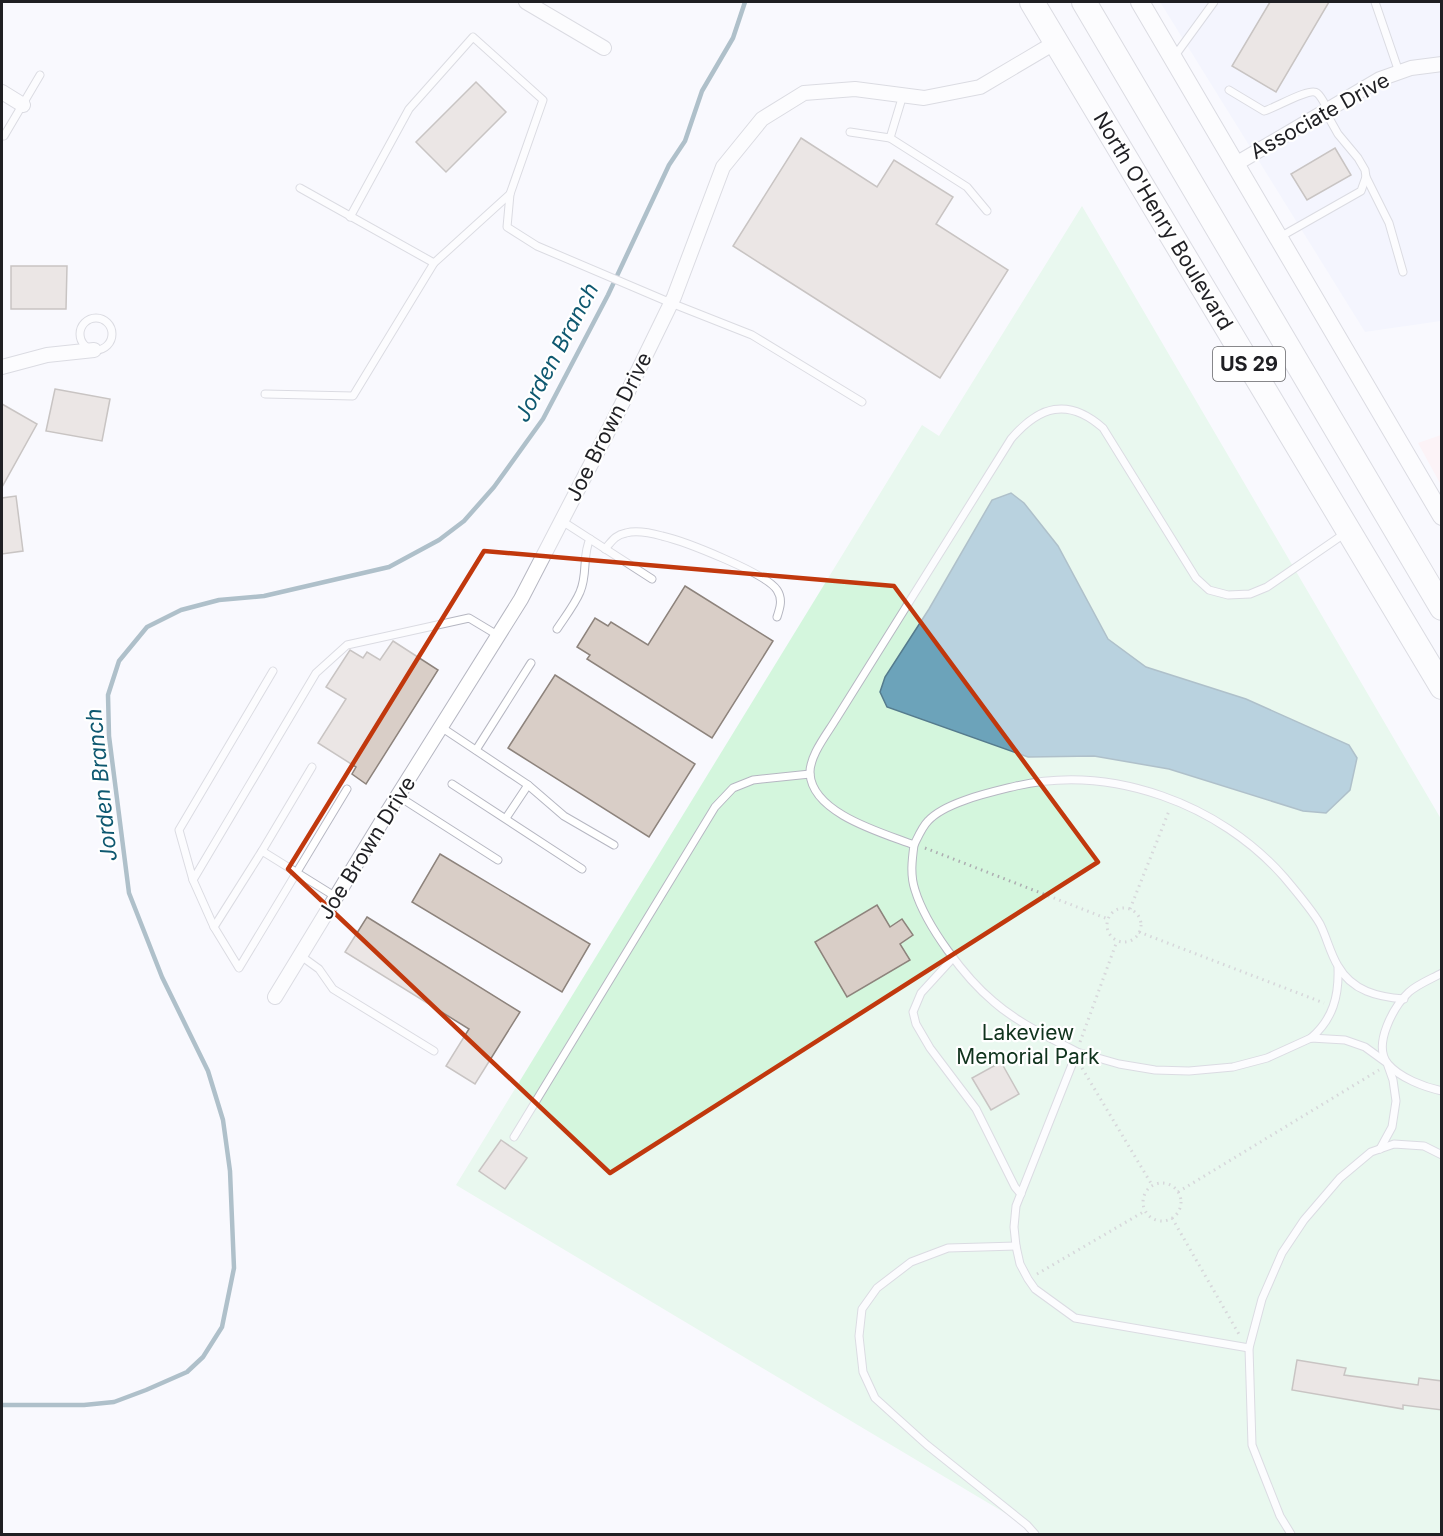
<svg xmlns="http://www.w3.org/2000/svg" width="1443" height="1536" font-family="Inter,sans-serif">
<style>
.commercial{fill:#feeaef}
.built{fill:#edf0ff}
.green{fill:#d4f6dd}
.water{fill:#6ca3ba;stroke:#557b8d;stroke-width:1.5}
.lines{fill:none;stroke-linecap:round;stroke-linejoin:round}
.stream{stroke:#557b8d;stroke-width:4.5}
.building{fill:#d9cec7;stroke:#8d837c;stroke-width:1.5}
.service-casing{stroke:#b6b7c2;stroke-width:9}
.minor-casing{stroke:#b6b7c2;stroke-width:16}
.tertiary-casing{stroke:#b6b7c2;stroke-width:20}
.trunk-casing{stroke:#b6b7c2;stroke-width:26}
.path{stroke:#adadb1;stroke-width:3;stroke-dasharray:1.5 4.5;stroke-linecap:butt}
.service{stroke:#fff;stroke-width:7}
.minor{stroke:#fff;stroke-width:14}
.tertiary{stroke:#fff;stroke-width:18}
.trunk{stroke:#fff;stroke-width:24}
.marked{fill:none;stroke:#c1380d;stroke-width:4.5;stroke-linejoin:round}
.labels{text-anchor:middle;stroke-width:4.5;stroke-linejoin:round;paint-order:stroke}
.shield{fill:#fff;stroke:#626265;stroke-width:1.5}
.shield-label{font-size:20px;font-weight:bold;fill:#1f1f23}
.street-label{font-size:21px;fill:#1f1f23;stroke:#fff}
.park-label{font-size:21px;fill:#10331d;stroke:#fff}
.water-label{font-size:22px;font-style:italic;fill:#0e5870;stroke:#fff}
</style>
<rect width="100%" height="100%" fill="#f9f9fe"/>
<!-- commercial -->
<path class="commercial" d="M1441,435h1l-1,50 -23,-42z"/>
<!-- built -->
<path class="built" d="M1160,2h281v319l-76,11z"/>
<!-- green -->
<path class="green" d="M1082,206l359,613v715h-401l-584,-349 466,-760 17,11z"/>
<!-- water -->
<path class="water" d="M1011,493l13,10 34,43 50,93 38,28 100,32 103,46 8,13 -7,32 -24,23 -23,-2 -134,-42 -75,-13 -66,1 -141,-50 -7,-15 5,-15 44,-68 63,-109z"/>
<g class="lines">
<!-- stream -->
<path class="stream" d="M2,1405h82l30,-3 32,-12 41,-18 16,-15 19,-30 12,-59 -4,-97 -7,-51 -15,-49 -46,-94 -33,-84 -20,-157 -1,-41 11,-34 28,-34 34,-17 38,-10 45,-4 125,-29 50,-27 25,-19 30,-34 49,-68 65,-124 61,-130 16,-24 17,-50 31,-53 12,-36"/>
</g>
<!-- building -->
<g class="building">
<path d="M1270,2h59l-53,90 -44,-26z"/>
<path d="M476,82l30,30 -60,60 -30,-30z"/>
<path d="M801,138l76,49 17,-27 59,37 -17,27 72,46 -68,108 -207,-132z"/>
<path d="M1335,148l16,27 -44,25 -16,-26z"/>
<path d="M11,266h56l-1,43h-55z"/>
<path d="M55,389l55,10 -8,42 -56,-10z"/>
<path d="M2,404l35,20 -35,63z"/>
<path d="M16,496l7,55 -21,3v-56z"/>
<path d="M685,586l88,55 -61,97 -125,-79 3,-4 -13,-8 18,-29 13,8 3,-4 37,23z"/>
<path d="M393,641l45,29 -72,114 -14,-10 4,-7 -38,-24 28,-44 -20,-12 24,-37 13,8 4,-6 13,8z"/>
<path d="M555,675l140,89 -46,73 -141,-89z"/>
<path d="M440,854l150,90 -28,48 -150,-90z"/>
<path d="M877,905l13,22 12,-8 11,16 -13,9 10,16 -63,37 -32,-55z"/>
<path d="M367,917l153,95 -45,72 -29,-18 23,-37 -124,-77z"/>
<path d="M1001,1062l18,32 -28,16 -19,-32z"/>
<path d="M501,1140l26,18 -22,31 -26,-18z"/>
<path d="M1297,1360l49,8 -2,7 74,10 1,-7 23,3v29l-39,-5v4l-111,-19z"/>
</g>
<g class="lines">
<!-- service casing -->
<g class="service-casing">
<g id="service">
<path d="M1375,2l24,70"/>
<path d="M1174,57l40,-55"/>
<path d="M1229,90l35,21c11,-3 46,-24 53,-18 5,4 8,12 11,17"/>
<path d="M903,95l-13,43 77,49 20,24"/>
<path d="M850,132l40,6"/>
<path d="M4,136l36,-61"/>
<path d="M1366,177l23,46 14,49"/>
<path d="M300,188l134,75 76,-69"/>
<path d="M350,217l59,-108 64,-72 70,63 -33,94 -3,33 30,19 134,57 81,32 110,67"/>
<path d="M1280,237l81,-46 5,-14 -1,-7 -7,-12 -20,-24 -13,-23"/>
<circle cx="96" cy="334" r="16"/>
<path d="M265,394l88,2 81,-133"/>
<path d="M562,521l90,58"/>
<path d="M605,549c7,-8 10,-14 21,-16 11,-3 25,0 36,3 22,5 104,37 115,54 6,9 3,18 0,27"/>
<path d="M557,629c8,-12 18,-25 23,-37 8,-18 2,-37 10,-53"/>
<path d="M273,671l-94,159 14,50 123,-207 31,-28 122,-27 30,18"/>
<path d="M441,727l87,58 36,31 50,29"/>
<path d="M476,750l55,-87"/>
<path d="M452,784l130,85"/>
<path d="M398,796l100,64"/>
<path d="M506,818l22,-33"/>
<path d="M914,845c4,-8 8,-18 14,-24 17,-19 64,-29 88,-35 96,-22 204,18 268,91 11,13 28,33 36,47 7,14 10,29 18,42 14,25 40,31 66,33"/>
<path d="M262,851l50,-84"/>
<path d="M193,880l21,47"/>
<path d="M336,897l-74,-46 -48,76 25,41 108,-179"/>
<path d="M301,956l18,13 14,20 101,62"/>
<path d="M953,958l-32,35 -8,19 3,12 14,24 46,61 39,78 6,7"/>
<path d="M1442,973c-11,6 -24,11 -33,19 -15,14 -37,53 -21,72 12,14 36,23 54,27"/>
<path d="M1311,1038c22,-19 28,-42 27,-70"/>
<path d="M1077,1052l42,12 36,6 34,1 44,-4 34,-9 44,-20 34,2 20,7 22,16 6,17 3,21 -4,26 -12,22"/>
<path d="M514,1137l201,-330 18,-19 20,-8 57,-6"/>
<path d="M1016,1246l-68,2 -37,14 -34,26 -15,21 -3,27 4,36 12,26 52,47 100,80 8,9"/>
<path d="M1249,1348l-174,-30 -40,-29 -7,-10 -8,-15 -4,-18 -2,-19 2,-21 61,-154c-28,-15 -59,-29 -83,-50 -29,-24 -68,-76 -79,-112 -5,-15 -3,-30 -1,-45 -31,-12 -101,-31 -104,-71 -1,-18 17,-40 26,-55l175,-280c28,-33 57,-42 92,-11l93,150 13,12 19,5 22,-1 17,-7 77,-53"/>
<path d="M1291,1534l-11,-18 -28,-71 -3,-97 13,-49 20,-46 22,-33 36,-42 31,-26 23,-8 30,2 18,9"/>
</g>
</g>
<!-- minor casing -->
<g class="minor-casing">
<g id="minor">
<path d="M526,2l78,46"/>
<path d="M2,92l21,13"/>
<path d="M1234,165l146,-86 31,-11 31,-4"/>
<path d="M2,367l45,-12 47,-5"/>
<path d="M275,997l112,-184 134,-214 97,-187 56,-115 49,-130 39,-48 42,-26 51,-4 69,9 56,-11 76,-45"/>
</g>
</g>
<!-- tertiary casing -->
<g class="tertiary-casing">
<path id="tertiary" d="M1140,2l302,514"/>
</g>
<!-- trunk casing -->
<g class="trunk-casing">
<g id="trunk">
<path d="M1032,2l410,685"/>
<path d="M1084,2l358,606"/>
</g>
</g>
<!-- path -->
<g class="path">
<path d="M925,848l183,71"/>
<circle cx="1124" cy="925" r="17"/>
<path d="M1130,909l39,-98"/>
<path d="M1139,932l185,71"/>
<path d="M1080,1042l37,-101"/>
<path d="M1082,1068l70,117"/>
<circle cx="1162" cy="1202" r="19"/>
<path d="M1178,1192l201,-122"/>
<path d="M1172,1218l68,118"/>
<path d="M1037,1274l108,-63"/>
</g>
<!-- service -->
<use href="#service" class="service"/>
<!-- minor -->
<use href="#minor" class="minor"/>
<!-- tertiary -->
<use href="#tertiary" class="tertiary"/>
<!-- trunk -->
<use href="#trunk" class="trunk"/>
</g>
<!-- marked area -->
<path d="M0 0H1443V1536H0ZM484,551l410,35 204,276 -488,311 -322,-304z" fill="#f9f9fe" fill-opacity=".55" fill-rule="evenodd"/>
<path class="marked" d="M484,551l410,35 204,276 -488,311 -322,-304z"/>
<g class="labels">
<!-- shield labels -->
<rect class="shield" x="1213" y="347" width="72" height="34" rx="4.5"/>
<g class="shield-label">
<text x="1249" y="371">US 29</text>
</g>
<!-- street labels -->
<g class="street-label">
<text transform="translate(1320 116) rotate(-29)" y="7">Associate Drive</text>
<text transform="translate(1163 221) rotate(59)" y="7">North O'Henry Boulevard</text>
<text transform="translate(609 427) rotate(-63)" y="7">Joe Brown Drive</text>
<text transform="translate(367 848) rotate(-58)" y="7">Joe Brown Drive</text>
</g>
<!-- park labels -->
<g class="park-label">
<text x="1028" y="1040">Lakeview<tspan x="1028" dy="24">Memorial Park</tspan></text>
</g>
<!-- water labels -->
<g class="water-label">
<text transform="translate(556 352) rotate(-62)" y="8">Jorden Branch</text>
<text transform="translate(101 785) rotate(-96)" y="8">Jorden Branch</text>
</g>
</g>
<!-- border -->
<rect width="1443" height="1536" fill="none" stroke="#1f1f23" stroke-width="6"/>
</svg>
